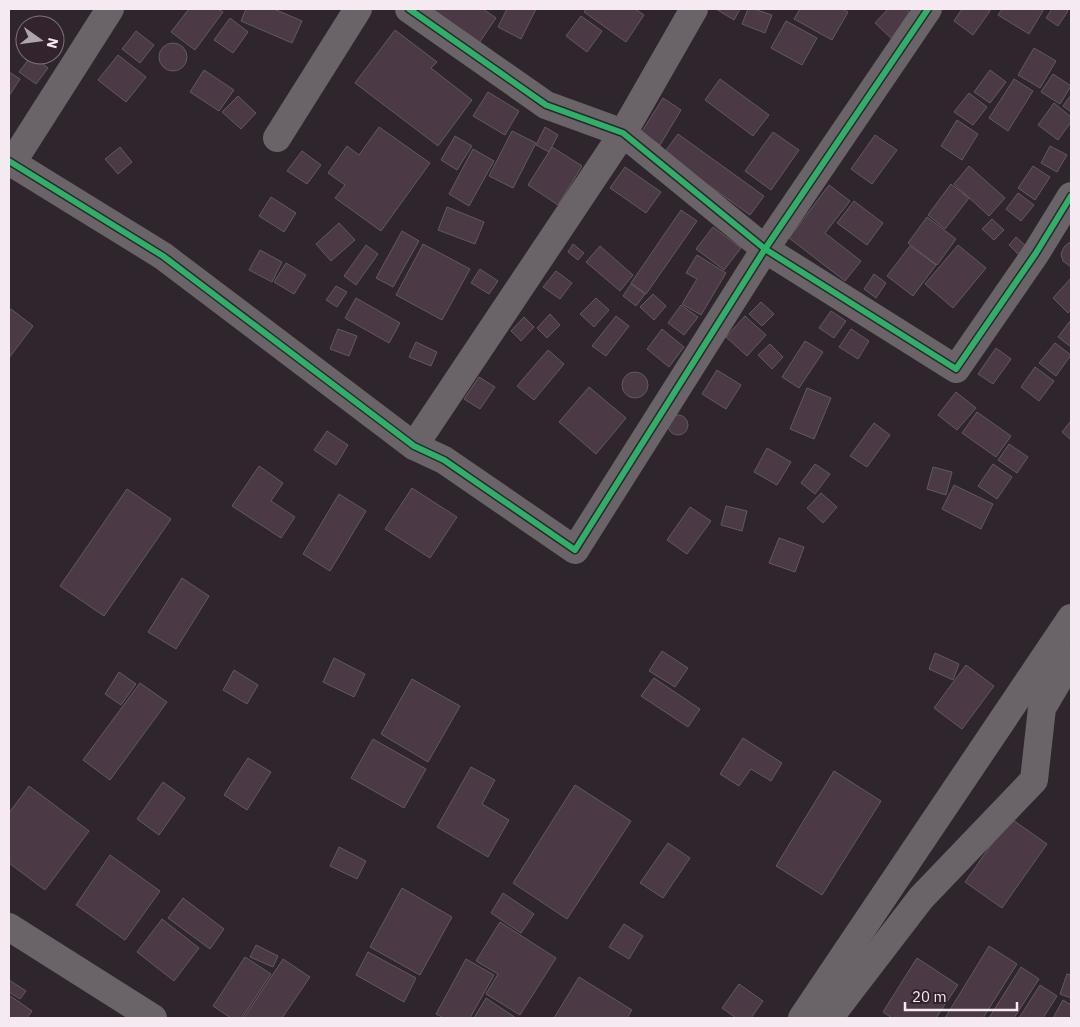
<svg xmlns="http://www.w3.org/2000/svg" width="1080" height="1027" viewBox="0 0 1080 1027" font-family="'IBM Plex Sans',sans-serif">
	<style>
		.building { fill: #4b3946; stroke: #615a5f }
		.lines { fill: none; stroke-linecap: round; stroke-linejoin: round }
		.street { stroke: #6a6468; stroke-width: 28 }
		.cycleway-casing { stroke: #32232d; stroke-width: 9 }
		.cycleway { stroke: #2db169; stroke-width: 6 }
	</style>
	<rect width="100%" height="100%" fill="#2e262c"/>
	<g class="building">
		<path d="M189,9H218L223,12L195,50L171,32Z"/>
		<path d="M246,9H274L302,21L292,43L241,21Z"/>
		<path d="M435,9H483L496,18L477,46L432,13Z"/>
		<path d="M507,9H536L521,39L498,27Z"/>
		<path d="M586,9H635L644,15L626,42L584,12Z"/>
		<path d="M716,9H740L734,20Z"/>
		<path d="M748,9H754L772,15L765,33L742,24Z"/>
		<path d="M800,9H842L848,12L832,40L794,19Z"/>
		<path d="M888,9H906L914,17L893,40L875,23Z"/>
		<path d="M962,9H986L990,11L973,35L954,21Z"/>
		<path d="M1002,9H1044L1029,34L998,15Z"/>
		<path d="M1052,9H1065L1068,11L1058,26L1046,18Z"/>
		<path d="M581,16L602,31L587,52L566,36Z"/>
		<path d="M230,18L248,32L233,53L214,40Z"/>
		<path d="M786,21L817,38L802,65L771,48Z"/>
		<path d="M395,30L437,62L431,68L472,100L438,146L355,83Z"/>
		<path d="M136,31L154,45L140,63L122,49Z"/>
		<circle cx="173" cy="57" r="14"/>
		<path d="M1034,48L1056,61L1040,88L1018,75Z"/>
		<path d="M32,55L48,68L36,84L19,72Z"/>
		<path d="M118,55L146,77L126,102L98,80Z"/>
		<path d="M204,70L234,90L219,111L190,92Z"/>
		<path d="M990,70L1006,82L990,103L974,92Z"/>
		<path d="M9,72L20,79L9,96Z"/>
		<path d="M1053,74L1071,86L1060,104L1041,92Z"/>
		<path d="M720,79L769,115L753,136L705,100Z"/>
		<path d="M1014,79L1033,91L1008,131L989,118Z"/>
		<path d="M488,92L519,111L505,135L473,116Z"/>
		<path d="M969,93L987,107L973,125L954,112Z"/>
		<path d="M1071,95V112L1063,106Z"/>
		<path d="M238,96L256,113L241,129L222,112Z"/>
		<path d="M663,98L681,110L660,145L641,133Z"/>
		<path d="M1054,103L1071,117V122L1058,140L1038,125Z"/>
		<path d="M957,120L978,134L962,160L941,146Z"/>
		<path d="M379,127L430,163L381,231L335,198L345,185L328,173L347,146L359,155Z"/>
		<path d="M545,127L558,135L549,152L536,145Z"/>
		<path d="M512,131L536,143L513,188L489,176Z"/>
		<path d="M773,132L799,150L771,190L745,171Z"/>
		<path d="M678,134L764,196L750,215L664,153Z"/>
		<path d="M875,135L897,150L872,184L851,169Z"/>
		<path d="M455,136L472,146L457,170L441,160Z"/>
		<path d="M1050,146L1067,155L1057,172L1041,163Z"/>
		<path d="M120,147L132,162L118,174L105,159Z"/>
		<path d="M552,147L582,166L558,205L528,185Z"/>
		<path d="M473,149L494,161L469,206L449,194Z"/>
		<path d="M302,151L321,165L307,184L287,171Z"/>
		<path d="M969,166L1005,198L989,216L954,184Z"/>
		<path d="M1033,166L1050,177L1035,200L1018,188Z"/>
		<path d="M625,167L661,192L646,213L610,188Z"/>
		<path d="M951,184L969,198L945,229L928,215Z"/>
		<path d="M829,185L850,201L825,233L861,261L845,281L789,238Z"/>
		<path d="M1018,193L1034,205L1021,221L1006,209Z"/>
		<path d="M271,197L296,213L284,232L259,216Z"/>
		<path d="M854,201L883,223L867,245L837,223Z"/>
		<path d="M447,207L484,222L475,244L438,230Z"/>
		<path d="M681,210L697,221L646,294L631,283Z"/>
		<path d="M927,217L956,239L937,265L908,243Z"/>
		<path d="M992,219L1004,230L994,240L982,229Z"/>
		<path d="M339,223L355,240L331,261L316,244Z"/>
		<path d="M713,227L741,248L724,270L696,249Z"/>
		<path d="M402,231L419,241L393,287L376,278Z"/>
		<path d="M1016,237L1027,247L1020,256L1009,245Z"/>
		<path d="M1070,242H1071V267L1063,261L1061,254L1064,247Z"/>
		<path d="M423,244L470,269L442,320L396,295Z"/>
		<path d="M573,244L584,253L578,260L568,252Z"/>
		<path d="M366,245L378,254L356,285L344,276Z"/>
		<path d="M958,245L986,268L953,308L925,284Z"/>
		<path d="M600,246L633,275L620,291L586,262Z"/>
		<path d="M910,246L936,265L913,296L887,276Z"/>
		<path d="M260,250L282,262L272,282L249,270Z"/>
		<path d="M697,255L726,273L701,315L682,304L697,279L686,273Z"/>
		<path d="M286,263L306,275L294,294L274,282Z"/>
		<path d="M480,269L498,281L489,294L471,283Z"/>
		<path d="M556,271L572,283L560,299L543,287Z"/>
		<path d="M874,274L886,283L876,298L864,289Z"/>
		<path d="M1071,278V309L1068,313L1053,298Z"/>
		<path d="M631,284L645,294L636,306L623,296Z"/>
		<path d="M336,286L347,292L337,307L326,300Z"/>
		<path d="M653,294L666,306L654,320L640,307Z"/>
		<path d="M356,298L400,323L389,343L345,318Z"/>
		<path d="M596,298L609,310L594,327L580,314Z"/>
		<path d="M761,302L774,314L762,326L749,314Z"/>
		<path d="M681,305L698,317L684,335L668,323Z"/>
		<path d="M11,309L33,326L9,358V312Z"/>
		<path d="M831,311L846,321L834,338L819,328Z"/>
		<path d="M550,314L560,325L547,338L537,328Z"/>
		<path d="M616,316L629,326L606,356L592,346Z"/>
		<path d="M745,316L766,335L747,356L726,337Z"/>
		<path d="M524,317L534,327L521,341L511,331Z"/>
		<path d="M1070,321L1071,322V347L1058,337Z"/>
		<path d="M338,329L357,336L349,356L330,349Z"/>
		<path d="M662,329L684,347L669,367L647,349Z"/>
		<path d="M851,329L869,341L858,359L839,347Z"/>
		<path d="M805,341L823,352L799,388L782,377Z"/>
		<path d="M416,342L437,352L431,366L409,357Z"/>
		<path d="M1055,343L1071,355L1056,376L1039,363Z"/>
		<path d="M770,344L783,357L772,369L758,355Z"/>
		<path d="M996,348L1011,359L993,384L978,374Z"/>
		<path d="M548,350L564,364L534,400L517,386Z"/>
		<path d="M1035,367L1054,381L1039,401L1021,387Z"/>
		<path d="M717,370L741,385L726,409L702,394Z"/>
		<circle cx="635" cy="385" r="13"/>
		<path d="M479,377L495,387L480,409L464,399Z"/>
		<path d="M589,387L626,418L596,454L559,422Z"/>
		<path d="M807,388L831,398L814,439L790,429Z"/>
		<path d="M956,392L976,408L957,430L938,415Z"/>
		<path d="M977,412L1011,436L996,457L962,433Z"/>
		<circle cx="678" cy="425" r="10"/>
		<path d="M1071,421V440L1062,432Z"/>
		<path d="M874,423L890,435L867,467L850,456Z"/>
		<path d="M327,431L348,445L336,465L314,450Z"/>
		<path d="M1009,444L1028,457L1017,473L998,460Z"/>
		<path d="M767,448L791,462L777,485L754,472Z"/>
		<path d="M815,464L830,474L815,494L801,483Z"/>
		<path d="M993,464L1012,477L997,499L978,486Z"/>
		<path d="M259,466L283,483L271,501L295,517L281,538L232,506Z"/>
		<path d="M933,467L952,472L946,495L927,489Z"/>
		<path d="M954,485L993,504L981,529L942,509Z"/>
		<path d="M412,488L457,517L430,558L385,529Z"/>
		<path d="M127,489L171,519L104,616L60,586Z"/>
		<path d="M821,493L837,507L823,523L807,508Z"/>
		<path d="M339,494L366,511L330,571L303,554Z"/>
		<path d="M726,506L747,511L742,531L721,525Z"/>
		<path d="M690,507L711,521L687,554L667,540Z"/>
		<path d="M779,538L804,547L795,572L769,563Z"/>
		<path d="M182,578L209,596L176,649L148,632Z"/>
		<path d="M662,651L688,668L675,687L649,671Z"/>
		<path d="M935,653L959,664L953,680L929,669Z"/>
		<path d="M334,658L365,674L354,697L323,682Z"/>
		<path d="M966,665L994,686L962,729L934,708Z"/>
		<path d="M234,670L258,685L247,704L223,690Z"/>
		<path d="M119,672L136,684L121,705L105,694Z"/>
		<path d="M654,678L700,709L688,727L641,696Z"/>
		<path d="M412,679L460,706L428,762L381,734Z"/>
		<path d="M140,683L167,702L110,780L83,760Z"/>
		<path d="M743,738L782,763L771,781L751,769L739,786L720,774Z"/>
		<path d="M373,739L426,769L404,808L351,778Z"/>
		<path d="M248,758L271,772L247,810L224,795Z"/>
		<path d="M471,767L495,780L482,804L509,820L488,857L437,827Z"/>
		<path d="M834,771L881,801L822,895L776,866Z"/>
		<path d="M163,782L185,798L159,835L137,819Z"/>
		<path d="M575,785L631,821L567,919L513,883Z"/>
		<path d="M29,786L89,831L45,890L9,863V813Z"/>
		<path d="M1010,818L1047,844L1002,908L965,882Z"/>
		<path d="M668,843L690,858L663,898L640,883Z"/>
		<path d="M339,847L366,861L357,879L330,866Z"/>
		<path d="M110,855L160,891L125,940L76,905Z"/>
		<path d="M402,888L452,917L420,975L370,947Z"/>
		<path d="M503,893L534,914L521,933L491,913Z"/>
		<path d="M183,898L224,929L210,949L168,918Z"/>
		<path d="M162,919L199,948L174,981L137,952Z"/>
		<path d="M500,922L556,958L520,1015L486,994L498,974L476,961Z"/>
		<path d="M624,924L643,936L629,959L609,947Z"/>
		<path d="M256,945L278,956L273,967L250,957Z"/>
		<path d="M989,946L1017,964L983,1018H945Z"/>
		<path d="M368,952L416,978L404,1002L356,975Z"/>
		<path d="M245,957L271,974L242,1018H231L213,1006Z"/>
		<path d="M917,958L958,985L936,1018H892L883,1012Z"/>
		<path d="M283,959L310,977L282,1018H244Z"/>
		<path d="M466,959L494,975L470,1018H444L436,1014Z"/>
		<path d="M1021,967L1039,979L1014,1018H989Z"/>
		<path d="M1067,974L1071,975V998L1060,994Z"/>
		<path d="M579,977L632,1010L627,1018H554Z"/>
		<path d="M9,980L26,991L20,999L9,992Z"/>
		<path d="M739,984L763,1001L751,1018H736L722,1008Z"/>
		<path d="M1040,985L1057,996L1043,1018H1019Z"/>
		<path d="M9,995L32,1011L27,1018H9Z"/>
		<path d="M486,998L516,1018H474Z"/>
		<path d="M1063,1000L1071,1005V1018H1053Z"/>
	</g>
	<g class="lines">
		<g class="street">
			<path d="M409,9L546,105L623,133L765,249L956,369L1036,253L1071,196"/>
			<path d="M277,138L358,9"/>
			<path d="M9,161L163,256L414,446L444,460L575,550L765,249L928,9"/>
			<path d="M12,163L110,9"/>
			<path d="M414,446L623,133L694,9"/>
			<path d="M9,927L153,1018"/>
			<path d="M802,1018L1071,618"/>
			<path d="M829,1018L921,898L1034,780L1042,708L1071,659"/>
		</g>
		<g class="cycleway-casing">
			<g id="cycleway">
				<path d="M409,9L546,105L623,133L765,249L956,369L1036,253L1071,196"/>
				<path d="M9,161L163,256L414,446L444,460L575,550L765,249L928,9"/>
			</g>
		</g>
		<use href="#cycleway" class="cycleway"/>
	</g>
	<rect width="1080" height="1027" fill="none" stroke="#f5eaf1" stroke-width="20"/>
	<g transform="translate(40 40) rotate(104)"><circle r="24" fill="#32232d" stroke="#80737b"/>
	<path d="M0-4L9 19L0 12L-9 19Z" fill="#afa5ac"/>
	<text y="-8" font-size="14" font-weight="bold" text-anchor="middle" fill="#f5eaf1">N</text>
	</g>
	<path d="M905 1002v8h112v-8" fill="none" stroke="#f5eaf1" stroke-width="2.5"/>
	<text x="912" y="1002" font-size="15" fill="#f5eaf1" stroke="#32232d" stroke-width="4" paint-order="stroke">20 m</text>
</svg>
